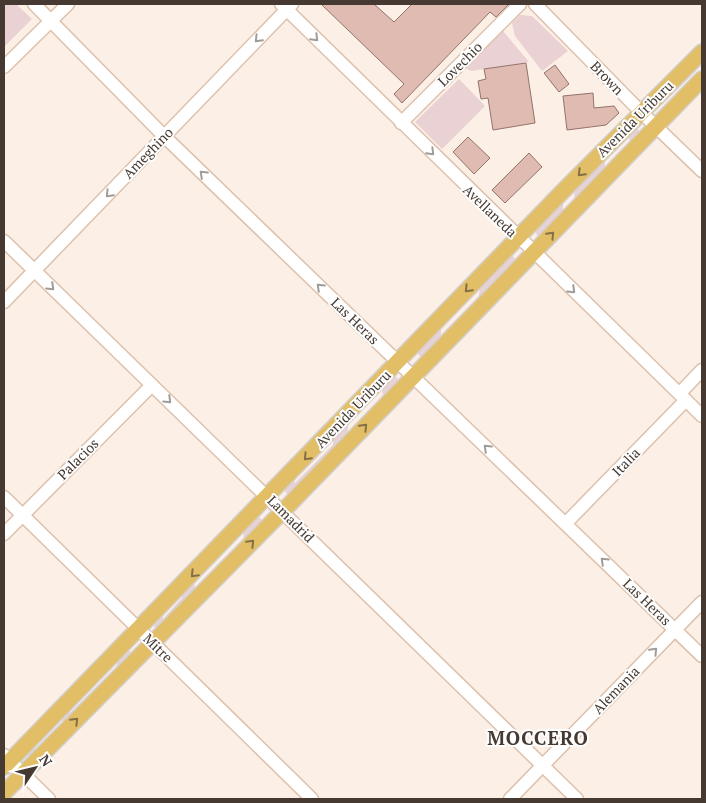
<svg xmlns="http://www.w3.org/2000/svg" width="706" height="803" viewBox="0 0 706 803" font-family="'PT Serif',serif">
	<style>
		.green { fill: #ead1d3 }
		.building { fill: #dfbbb2; stroke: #94736b }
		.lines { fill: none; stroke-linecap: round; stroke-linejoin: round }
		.minor-casing { stroke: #dec1ac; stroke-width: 15 }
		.major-casing { stroke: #d2cfce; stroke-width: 18 }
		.minor { stroke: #fff; stroke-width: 12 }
		.major { stroke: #e2bf67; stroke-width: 15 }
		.oneway { stroke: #a29c98 }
		.oneway2 { stroke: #846f47 }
		.labels { text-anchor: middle; stroke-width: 4; stroke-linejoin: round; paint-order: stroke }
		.street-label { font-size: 14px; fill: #453931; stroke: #fefefe }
		.district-label { font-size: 19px; font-weight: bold; letter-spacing: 1px; fill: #453931; stroke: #fefefe }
	</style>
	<rect width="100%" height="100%" fill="#fbefe6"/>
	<g class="green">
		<path d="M4,4H16L32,19L4,47Z"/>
		<path d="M520,15L532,16L568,51L542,71L515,36L512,23Z"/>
		<path d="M503,31L529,62L471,71L467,69L466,66Z"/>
		<path d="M459,79L485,106L442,149L415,122Z"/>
		<path d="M635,126L642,134L630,146L629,136L605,160V172L575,202L574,189Z"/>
		<path d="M563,199V214L540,238L533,230Z"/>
		<path d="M510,254L518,261L422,358L415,351L441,325V335L479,296L480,285Z"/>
		<path d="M393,374L400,381L383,398L382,389L348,423V433L288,495L282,487L293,476L295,483L333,445V435Z"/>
		<path d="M256,514L263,521L244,540L243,531L194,580L195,590L157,629L150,622L162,610L163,619L182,598L181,590Z"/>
		<path d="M126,647L132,654L63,725L62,716L35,743V753L30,758L24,751L69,705L70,713L117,666V656Z"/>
	</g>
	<g class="building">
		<path d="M321,4H374L394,22L412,4H509L496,17L490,12L402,103L394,94L404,84Z"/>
		<path d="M526,63L535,123L493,130L488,98L481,99L478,81L486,79L484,69Z"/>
		<path d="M555,65L569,84L559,92L544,73Z"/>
		<path d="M593,93L594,108L614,106L619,113L606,125L567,130L563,96Z"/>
		<path d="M468,137L490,158L474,174L453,152Z"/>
		<path d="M529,153L542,167L505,203L492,190Z"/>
	</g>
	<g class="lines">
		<g class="minor-casing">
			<g id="minor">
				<path d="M34,4L165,137L702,656"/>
				<path d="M281,4L702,416"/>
				<path d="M535,4L642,113L702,171"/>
				<path d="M4,67L68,4"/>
				<path d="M401,123L520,4"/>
				<path d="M4,241L577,799"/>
				<path d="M4,302L292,4"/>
				<path d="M680,393L702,370"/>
				<path d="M4,497L312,799"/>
				<path d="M566,523L686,400"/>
				<path d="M4,534L152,385"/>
				<path d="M4,755L49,799"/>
				<path d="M510,799L702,602"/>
			</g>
		</g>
		<g class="major-casing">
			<g id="major">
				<path d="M4,767L566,188L702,52"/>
				<path d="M4,793L283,511L702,79"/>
			</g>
		</g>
		<use href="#minor" class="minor"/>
		<use href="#major" class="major"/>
	</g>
	<defs><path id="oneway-chevron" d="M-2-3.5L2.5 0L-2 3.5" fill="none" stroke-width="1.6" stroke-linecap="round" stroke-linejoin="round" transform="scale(1.25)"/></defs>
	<g class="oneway">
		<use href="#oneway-chevron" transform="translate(315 38) rotate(45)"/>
		<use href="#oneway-chevron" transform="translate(258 39) rotate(134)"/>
		<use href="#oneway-chevron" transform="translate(431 152) rotate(45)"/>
		<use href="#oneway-chevron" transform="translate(203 174) rotate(-136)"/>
		<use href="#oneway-chevron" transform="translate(109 194) rotate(134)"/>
		<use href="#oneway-chevron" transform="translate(51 287) rotate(44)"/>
		<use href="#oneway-chevron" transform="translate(320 287) rotate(-136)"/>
		<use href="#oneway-chevron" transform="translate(572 290) rotate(44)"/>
		<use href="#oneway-chevron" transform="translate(168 400) rotate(44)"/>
		<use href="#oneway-chevron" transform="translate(487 448) rotate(-136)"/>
		<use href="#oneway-chevron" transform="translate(604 561) rotate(-136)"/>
		<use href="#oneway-chevron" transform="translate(654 651) rotate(-46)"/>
	</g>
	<g class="oneway2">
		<use href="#oneway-chevron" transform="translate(581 173) rotate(135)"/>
		<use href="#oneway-chevron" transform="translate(551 235) rotate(-46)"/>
		<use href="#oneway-chevron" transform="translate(468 289) rotate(134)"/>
		<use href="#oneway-chevron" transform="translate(364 427) rotate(-46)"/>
		<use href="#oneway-chevron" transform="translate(307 457) rotate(134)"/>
		<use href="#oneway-chevron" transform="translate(251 543) rotate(-46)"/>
		<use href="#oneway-chevron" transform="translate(194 574) rotate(134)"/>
		<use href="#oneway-chevron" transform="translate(75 721) rotate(-45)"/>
	</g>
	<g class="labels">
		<g class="street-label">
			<text transform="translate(460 64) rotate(-45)" y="5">Lovechio</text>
			<text transform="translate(607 78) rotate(46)" y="5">Brown</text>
			<text transform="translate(635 119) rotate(-45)" y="5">Avenida Uriburu</text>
			<text transform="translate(148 153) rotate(-46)" y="5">Ameghino</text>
			<text transform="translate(490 211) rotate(44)" y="5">Avellaneda</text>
			<text transform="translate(355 321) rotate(44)" y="5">Las Heras</text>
			<text transform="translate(353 409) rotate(-46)" y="5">Avenida Uriburu</text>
			<text transform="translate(78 459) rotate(-45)" y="5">Palacios</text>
			<text transform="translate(626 462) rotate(-46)" y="5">Italia</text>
			<text transform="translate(291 519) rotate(45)" y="5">Lamadrid</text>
			<text transform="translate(647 602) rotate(44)" y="5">Las Heras</text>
			<text transform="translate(158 648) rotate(44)" y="5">Mitre</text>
			<text transform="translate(616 690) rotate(-46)" y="5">Alemania</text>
		</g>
		<g class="district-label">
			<text x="538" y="745">MOCCERO</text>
		</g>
	</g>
	<rect width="706" height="803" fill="none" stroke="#453931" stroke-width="10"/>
	<g transform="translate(35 768) rotate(55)" stroke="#fefefe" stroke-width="4" paint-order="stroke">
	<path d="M0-4L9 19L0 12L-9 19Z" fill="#453931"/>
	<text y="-8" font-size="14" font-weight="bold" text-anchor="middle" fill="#453931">N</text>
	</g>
</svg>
